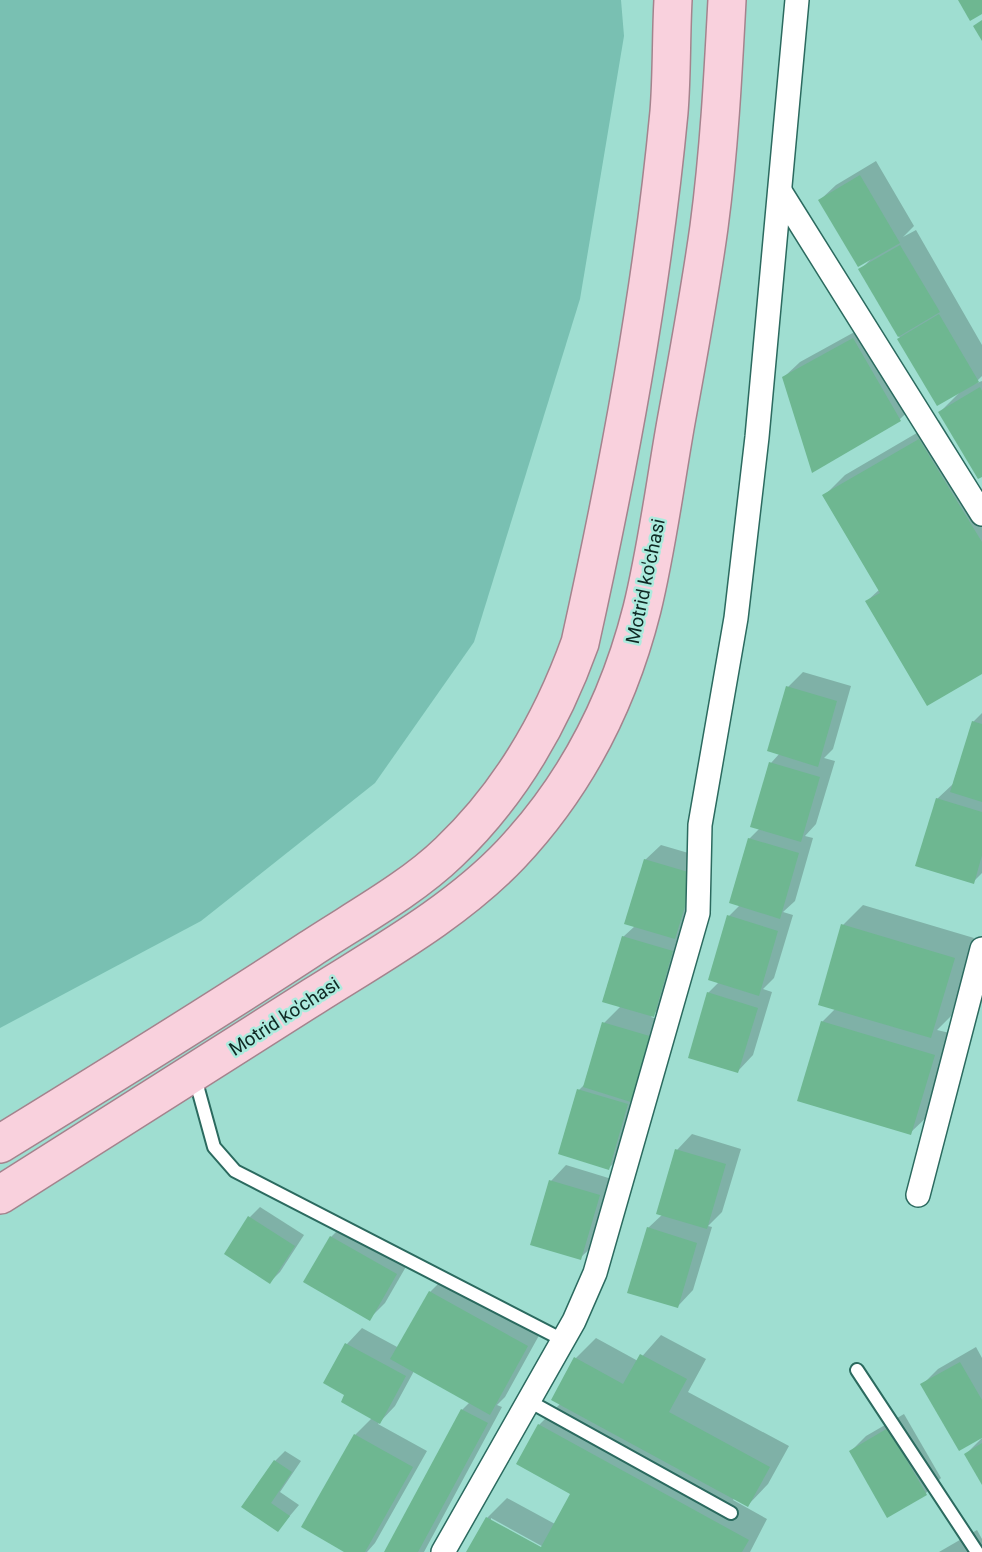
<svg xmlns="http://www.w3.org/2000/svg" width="982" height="1552" viewBox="0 0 982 1552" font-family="Roboto,sans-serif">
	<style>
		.green { fill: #79c0b2 }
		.shadow { fill: #0003 }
		.building { fill: #6eb791 }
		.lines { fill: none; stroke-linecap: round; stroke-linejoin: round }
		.service-casing { stroke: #2b6a5f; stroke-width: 16 }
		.minor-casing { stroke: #2b6a5f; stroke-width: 26 }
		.primary-casing { stroke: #a4838d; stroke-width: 40 }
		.service { stroke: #fff; stroke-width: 12 }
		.minor { stroke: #fff; stroke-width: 23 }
		.primary { stroke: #f9d1dd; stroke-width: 37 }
		.labels { text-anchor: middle; stroke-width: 5; stroke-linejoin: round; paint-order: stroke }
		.street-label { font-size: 19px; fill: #0f2924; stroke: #acebde }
	</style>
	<rect width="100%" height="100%" fill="#9fded1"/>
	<path class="green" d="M0,0H621L624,36L580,299L474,642L375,783L201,921L0,1028Z"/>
	<g class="shadow">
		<path d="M876,161L914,226L903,237L916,230L982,345V376L974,384L982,381V475L940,412L960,392L900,338L860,270L871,259L820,200L836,185Z"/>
		<path d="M869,324L916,404L900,419L813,470L784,377L800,362Z"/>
		<path d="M939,420L982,491V672L867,601L880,589L825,495L845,475Z"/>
		<path d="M803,672L851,686L833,749L824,758L835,761L816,824L805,836L813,838L795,901L783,912L793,915L774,978L763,989L772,992L753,1055L738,1071L708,993L719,982L729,916L740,905L749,839L760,828L771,763L780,753L788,687Z"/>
		<path d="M982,713V873L973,882L937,799L953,784L973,722Z"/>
		<path d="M661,845L709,859L690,922L679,934L687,936L669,999L651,1017L668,1022L624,1152L609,1168L579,1090L587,1082L604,1023L622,1005L623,937L635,926L645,860Z"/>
		<path d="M863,905L974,938L951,1016L937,1030L954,1034L931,1113L910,1133L822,1022L836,1008L843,925Z"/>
		<path d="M692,1134L741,1149L722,1212L708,1226L712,1227L693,1290L678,1306L648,1228L663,1214L658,1213L677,1150Z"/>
		<path d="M566,1165L615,1180L596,1243L580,1258L551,1181Z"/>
		<path d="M260,1207L304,1235L280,1272L270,1282L250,1217Z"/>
		<path d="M347,1221L411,1258L385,1303L369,1319L331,1237Z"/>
		<path d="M446,1276L542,1330L505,1397L497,1405L502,1407L424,1552H386L462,1410L470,1402L414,1371L395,1406L378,1424L427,1451L375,1543L367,1552H348L355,1435L372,1418L347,1395L325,1383L347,1344L362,1328L399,1348L430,1292Z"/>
		<path d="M661,1335L706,1359L688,1392L789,1446L768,1484L748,1505L735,1497L733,1500L767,1519L750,1552H548L549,1550L491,1518V1522L546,1552H468L487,1518L507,1498L555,1524L573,1493L539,1425L561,1403L554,1399L576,1358L596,1338L638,1361Z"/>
		<path d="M976,1347L982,1358V1436L923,1384L938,1369Z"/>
		<path d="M904,1414L941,1478L925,1494L851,1451L866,1436Z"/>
		<path d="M982,1438V1482L966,1454Z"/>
		<path d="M285,1451L301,1461L280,1492L299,1505L278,1530L244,1507L275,1461Z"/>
		<path d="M977,1530L982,1539V1552H939Z"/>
	</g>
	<g class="building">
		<path d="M958,0H982V14L970,21Z"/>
		<path d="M982,20V41L973,26Z"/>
		<path d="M860,175L900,243L858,267L818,200Z"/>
		<path d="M900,245L940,312L898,337L858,269Z"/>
		<path d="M939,314L979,382L937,406L897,339Z"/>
		<path d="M853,338L901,421L812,473L782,377Z"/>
		<path d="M980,387L982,391V477L978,479L938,412Z"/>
		<path d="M919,439L982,542V674L927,706L865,601L880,593L822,495Z"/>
		<path d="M786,686L837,701L818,767L767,751Z"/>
		<path d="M972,721L982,724V802L950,792Z"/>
		<path d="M769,762L820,777L801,842L750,827Z"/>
		<path d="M936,798L982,812V855L974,884L915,866Z"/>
		<path d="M748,838L799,853L780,919L729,903Z"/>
		<path d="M644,859L695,874L675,939L624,924Z"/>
		<path d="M727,915L778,931L759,996L708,980Z"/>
		<path d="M841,924L955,958L931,1038L818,1005Z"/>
		<path d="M622,936L673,951L654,1017L602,1002Z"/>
		<path d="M707,992L758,1008L738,1073L688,1058Z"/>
		<path d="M821,1021L935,1055L911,1135L797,1101Z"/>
		<path d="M602,1022L653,1037L634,1103L583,1087Z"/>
		<path d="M577,1089L628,1104L609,1170L558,1154Z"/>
		<path d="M675,1149L726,1164L707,1229L656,1214Z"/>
		<path d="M549,1180L600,1195L581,1260L530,1245Z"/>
		<path d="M248,1216L295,1246L270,1284L224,1254Z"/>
		<path d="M647,1227L697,1243L678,1308L627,1293Z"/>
		<path d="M330,1236L397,1274L370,1321L303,1282Z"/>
		<path d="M429,1291L528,1346L490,1415L390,1359Z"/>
		<path d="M345,1343L406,1376L380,1424L341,1402L344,1395L323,1383Z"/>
		<path d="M640,1354L687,1379L669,1412L770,1467L748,1507L551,1400L574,1357L623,1384Z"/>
		<path d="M960,1362L982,1400V1438L959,1451L920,1384Z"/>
		<path d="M461,1409L488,1423L418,1552H384Z"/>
		<path d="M538,1424L749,1540L742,1552H466L486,1517L541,1547L570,1494L516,1464Z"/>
		<path d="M888,1428L927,1495L887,1518L849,1451Z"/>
		<path d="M354,1434L413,1467L365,1552H344L301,1527Z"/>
		<path d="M982,1443V1485L964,1454Z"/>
		<path d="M274,1460L292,1472L271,1503L290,1516L278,1532L241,1507Z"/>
	</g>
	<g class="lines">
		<g class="service-casing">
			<g id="service">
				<path d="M195,1078L214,1147L235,1171L563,1340"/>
				<path d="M857,1370L977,1552"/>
				<path d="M527,1400L731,1513"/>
			</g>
		</g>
		<g class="minor-casing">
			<g id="minor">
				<path d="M780,191L982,514"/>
				<path d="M918,1195L982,949"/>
				<path d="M443,1552L574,1321L595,1273L698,913L700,825L736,618L757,437L797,0"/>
			</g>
		</g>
		<g class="primary-casing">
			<g id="primary">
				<path d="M0,1144C104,1080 208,1016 310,949C354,920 411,889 449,852C510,794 552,721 580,643C619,467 652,291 669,112C672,75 671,37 673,0"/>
				<path d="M0,1195C105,1129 210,1063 314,996C382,953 456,912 511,854C576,785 619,700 642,609C657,548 665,484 676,422C688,357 700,292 709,227C719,152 723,76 727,0"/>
			</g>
		</g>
		<use href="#service" class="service"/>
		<use href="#minor" class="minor"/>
		<use href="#primary" class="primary"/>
	</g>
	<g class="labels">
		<g class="street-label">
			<text transform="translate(645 581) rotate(-78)" y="7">Motrid ko'chasi</text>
			<text transform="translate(284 1016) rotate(-33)" y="7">Motrid ko'chasi</text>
		</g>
	</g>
</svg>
